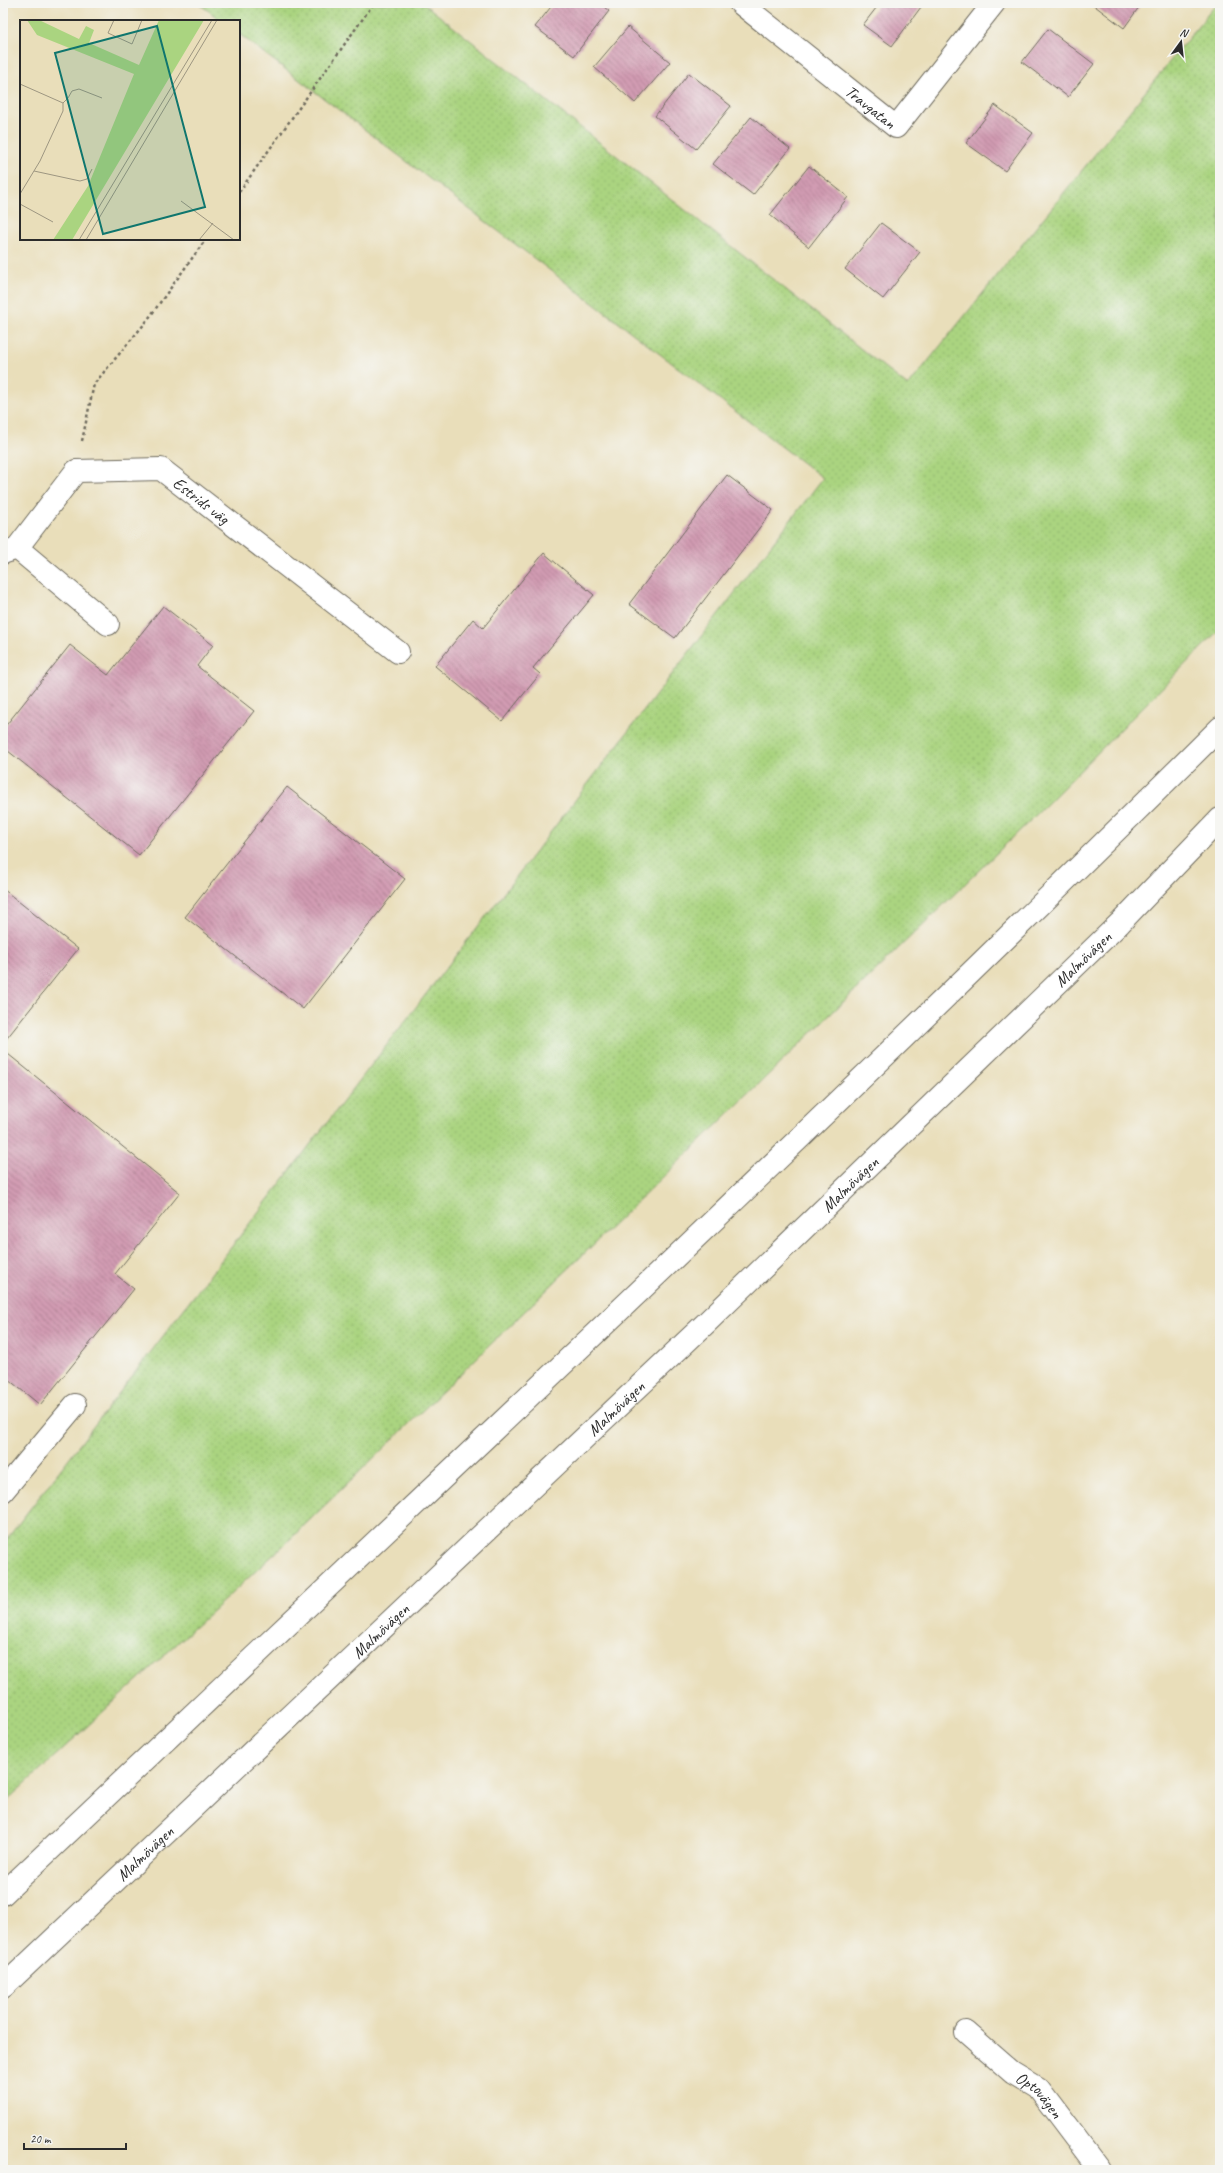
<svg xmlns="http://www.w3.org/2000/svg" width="1223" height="2173" viewBox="0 0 1223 2173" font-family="Caveat,sans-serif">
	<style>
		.grass { fill: url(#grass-dots); stroke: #6a8056 }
		.building { fill: url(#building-back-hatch) }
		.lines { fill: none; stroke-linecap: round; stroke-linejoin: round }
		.minor-casing { stroke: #6e6a5d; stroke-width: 24 }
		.highway-casing { stroke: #6e6a5d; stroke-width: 24 }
		.path { stroke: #6e6a5d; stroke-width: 2.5; stroke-dasharray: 3 3; stroke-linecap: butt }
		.minor { stroke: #fff; stroke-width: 22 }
		.highway { stroke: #fff; stroke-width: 22 }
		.labels { text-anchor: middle; stroke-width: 3.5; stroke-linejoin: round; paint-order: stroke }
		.street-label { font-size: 17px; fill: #2b2b2b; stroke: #f6f6f2 }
		.inset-road { fill: none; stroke: #9d9681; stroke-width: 1 }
		.view { fill: #0f766e; fill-opacity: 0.15; stroke: #0f766e; stroke-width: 2 }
		.inset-edge { fill: none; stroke: #2b2b2b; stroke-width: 2 }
	</style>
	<defs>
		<pattern id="grass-dots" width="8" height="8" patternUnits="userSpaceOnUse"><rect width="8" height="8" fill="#aad480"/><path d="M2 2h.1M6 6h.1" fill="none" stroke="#92b66f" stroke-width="1.8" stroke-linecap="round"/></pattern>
		<pattern id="building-back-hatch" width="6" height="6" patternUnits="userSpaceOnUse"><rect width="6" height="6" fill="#d19bb2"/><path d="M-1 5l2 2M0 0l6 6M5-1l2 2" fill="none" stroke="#aa7f91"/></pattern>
	</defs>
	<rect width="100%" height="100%" fill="#f6f6f2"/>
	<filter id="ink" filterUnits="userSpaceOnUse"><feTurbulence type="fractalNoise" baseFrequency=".025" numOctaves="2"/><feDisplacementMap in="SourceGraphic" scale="8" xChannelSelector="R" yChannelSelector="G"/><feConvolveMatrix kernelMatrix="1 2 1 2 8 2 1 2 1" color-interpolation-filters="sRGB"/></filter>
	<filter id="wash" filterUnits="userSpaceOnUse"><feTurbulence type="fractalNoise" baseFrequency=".012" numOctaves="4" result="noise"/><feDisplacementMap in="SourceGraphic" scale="16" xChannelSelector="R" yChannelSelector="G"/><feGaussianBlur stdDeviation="0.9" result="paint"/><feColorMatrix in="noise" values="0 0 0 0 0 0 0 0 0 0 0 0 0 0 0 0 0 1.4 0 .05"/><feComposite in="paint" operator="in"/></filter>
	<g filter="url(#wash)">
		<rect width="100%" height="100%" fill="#e9deba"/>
		<path class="grass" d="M198,3H423L908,386L1217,3H1220V629L1041,810L283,1546L3,1804V1544L823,478L239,34V21H222Z"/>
		<g id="blocks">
			<g class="building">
				<path d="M554,3H599L609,11L574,56L535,27Z"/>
				<path d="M880,3H924L892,46L863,25Z"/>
				<path d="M1091,3H1142L1124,28Z"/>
				<path d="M628,27L670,62L635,103L594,67Z"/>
				<path d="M1048,29L1094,64L1068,97L1022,62Z"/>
				<path d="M689,73L731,106L696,149L655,116Z"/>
				<path d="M995,105L1033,133L1005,171L966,143Z"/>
				<path d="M751,117L790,149L753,195L713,164Z"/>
				<path d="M809,166L848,197L809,247L770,215Z"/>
				<path d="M881,223L920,252L883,299L845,269Z"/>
				<path d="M727,475L773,510L675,638L629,604Z"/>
				<path d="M544,553L594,595L533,668L540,674L502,721L435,666L473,619L483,628Z"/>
				<path d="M163,606L213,645L197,666L254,711L139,855L3,747V729L70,645L108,675Z"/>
				<path d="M287,787L405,879L303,1009L185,917Z"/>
				<path d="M3,889L78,949L3,1043Z"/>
				<path d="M3,1050L180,1193L115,1274L134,1289L40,1405L3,1375Z"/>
			</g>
		</g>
	</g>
	<g filter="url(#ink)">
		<use href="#blocks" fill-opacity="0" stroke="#6e6a5d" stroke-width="1"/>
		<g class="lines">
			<g class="minor-casing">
				<g id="minor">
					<path id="s1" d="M740,3L896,127L994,3"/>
					<path d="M17,548L108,624"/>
					<path id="s2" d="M3,553L17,548L76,471L161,469L398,652"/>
					<path d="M3,1491L75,1405"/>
					<path id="s3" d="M966,2032L1013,2073L1038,2088L1100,2170"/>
				</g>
			</g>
			<g class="highway-casing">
				<g id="highway">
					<path d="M3,1894C411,1508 821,1124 1220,728"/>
					<path id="s4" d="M3,1987L705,1324L1120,923L1220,819"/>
				</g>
			</g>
			<g class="path">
				<path d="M239,192L374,3"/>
				<path d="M82,441L94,384L146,322L206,239"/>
			</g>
			<use href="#minor" class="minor"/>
			<use href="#highway" class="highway"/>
		</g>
	</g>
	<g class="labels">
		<g class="street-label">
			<text dy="6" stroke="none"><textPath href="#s1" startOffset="167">Travgatan</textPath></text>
			<text dy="6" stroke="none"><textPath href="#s2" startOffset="248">Estrids väg</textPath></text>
			<text dy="6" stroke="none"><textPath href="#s4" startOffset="1491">Malmövägen</textPath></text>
			<text dy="6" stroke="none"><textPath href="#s4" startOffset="1167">Malmövägen</textPath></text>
			<text dy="6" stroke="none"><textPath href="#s4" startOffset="843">Malmövägen</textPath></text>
			<text dy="6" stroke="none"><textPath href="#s4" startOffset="519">Malmövägen</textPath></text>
			<text dy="6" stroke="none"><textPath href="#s4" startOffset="195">Malmövägen</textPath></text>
			<text dy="6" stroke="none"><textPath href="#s3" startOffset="97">Optovägen</textPath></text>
		</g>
	</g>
	<g transform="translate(20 20)">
		<rect width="220" height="220" fill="#e9deba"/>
		<path d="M7,0H19L59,19L66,6L74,10L69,23L119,45L139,0H184L52,220H33L68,166L114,54L17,15Z" fill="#aad480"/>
		<path class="inset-road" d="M94,0L88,13L112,24L122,0M0,64L43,83V91L20,141L0,174M43,83L48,78L52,71L59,69L82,78M14,151L60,161L67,159L72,149M161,181L214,220M0,184L33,202M59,220L192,0M66,220L197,0M179,220L193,203"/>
		<path class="view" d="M137,6L185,187L83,214L35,33Z"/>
		<rect width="220" height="220" class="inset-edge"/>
	</g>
	<rect width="1223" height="2173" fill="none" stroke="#f6f6f2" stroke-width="16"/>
	<g transform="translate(1181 42) rotate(15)" stroke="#f6f6f2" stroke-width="3" paint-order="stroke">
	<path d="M0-3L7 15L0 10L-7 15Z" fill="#2b2b2b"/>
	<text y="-6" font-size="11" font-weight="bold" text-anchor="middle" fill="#2b2b2b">N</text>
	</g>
	<path d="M24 2143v6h102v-6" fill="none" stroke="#2b2b2b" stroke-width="2"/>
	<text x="30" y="2143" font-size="12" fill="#2b2b2b" stroke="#f6f6f2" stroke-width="3" paint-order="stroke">20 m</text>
</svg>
